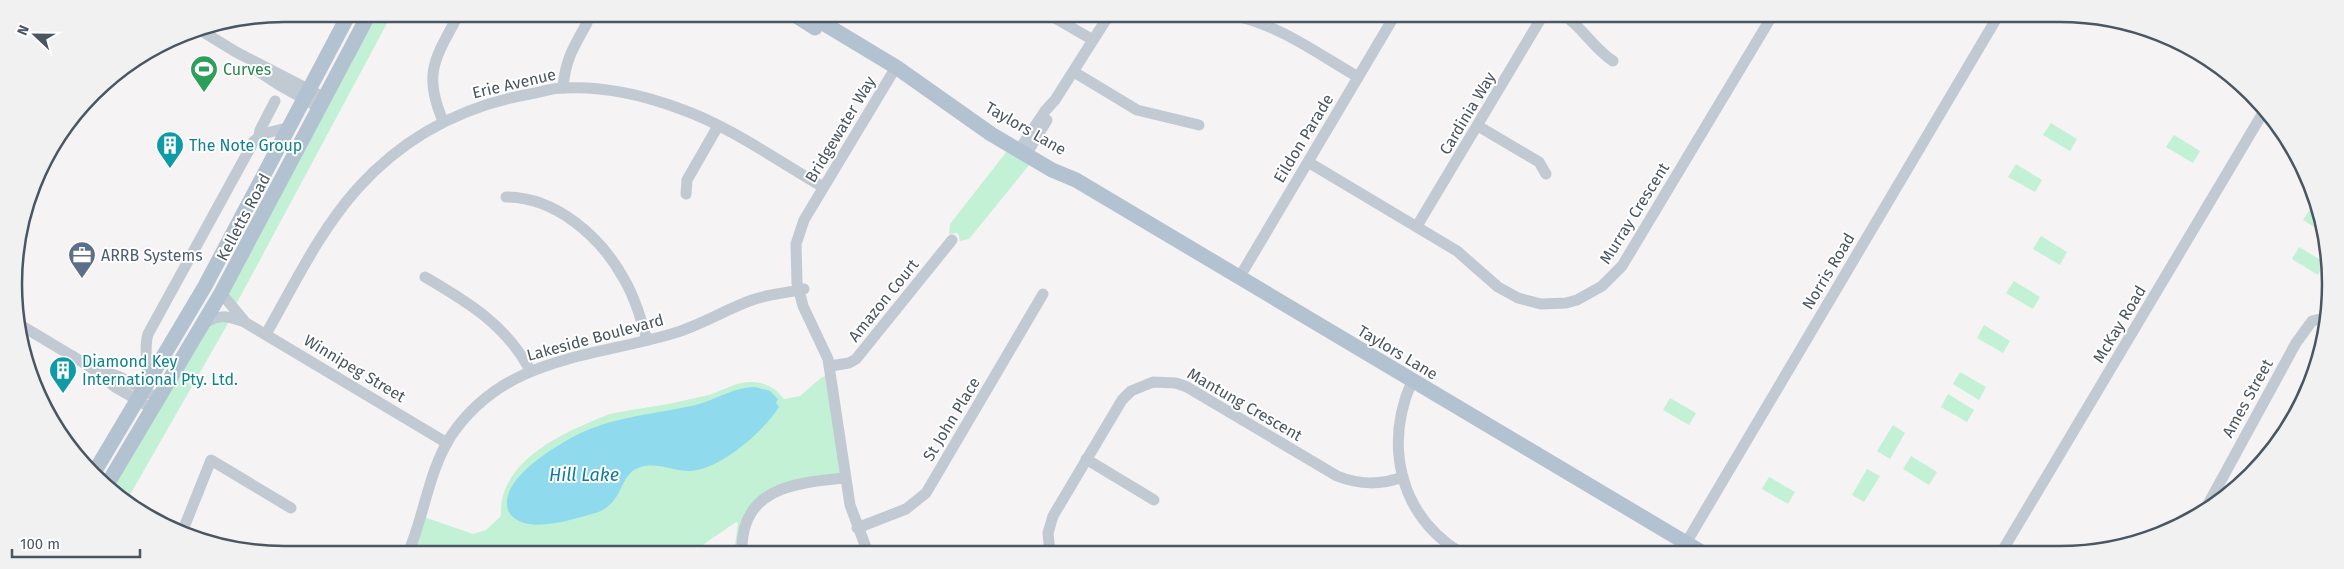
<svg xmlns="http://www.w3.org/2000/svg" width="2344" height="569" viewBox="0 0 2344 569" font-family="'Fira Sans',sans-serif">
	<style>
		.green { fill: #c3f1d5 }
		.water { fill: #90daee }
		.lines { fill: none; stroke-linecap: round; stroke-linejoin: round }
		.minor { stroke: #c1cad2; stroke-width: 11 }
		.major { stroke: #b3c2d1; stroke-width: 15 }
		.labels { text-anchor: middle; stroke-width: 4; stroke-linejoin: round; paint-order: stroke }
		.leisure-label { font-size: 16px; fill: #27864d; stroke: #fff; text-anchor: start }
		.street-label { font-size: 16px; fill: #4a5661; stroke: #fff }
		.culture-label { font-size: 16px; fill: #0d838f; stroke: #fff; text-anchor: start }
		.service-label { font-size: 16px; fill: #4e5e75; stroke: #fff; text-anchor: start }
		.water-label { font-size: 18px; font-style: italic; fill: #0c7c9b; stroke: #fff }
		.rim { fill: none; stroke: #4a5661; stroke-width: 2.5 }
	</style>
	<rect width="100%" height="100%" fill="#f5f3f3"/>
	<g class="green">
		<path d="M369,14H392L233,310L221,293Z"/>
		<path d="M2051,123L2077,139L2070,151L2043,135Z"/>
		<path d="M2174,135L2200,151L2193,163L2166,147Z"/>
		<path d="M1011,146L1034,159L969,239L960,241L958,233L949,234L950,224Z"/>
		<path d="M2016,164L2042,180L2035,192L2008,177Z"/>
		<path d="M2311,208L2321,215L2322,232L2303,220Z"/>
		<path d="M2041,236L2067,252L2060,265L2033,249Z"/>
		<path d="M2299,247L2324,262L2318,275L2292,259Z"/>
		<path d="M2014,281L2040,297L2033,309L2006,293Z"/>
		<path d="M230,317L227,325L127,500L108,483L203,325Z"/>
		<path d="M1984,325L2010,341L2003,353L1977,338Z"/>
		<path d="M1960,372L1986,387L1979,400L1953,384Z"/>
		<path d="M832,374L845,478L793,484L740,524L737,553H734L738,523L736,522L691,553H408L421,516L473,534L486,530L501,516C498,459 567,431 610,414C641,408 674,404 704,396C720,393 735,381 752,382C765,382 777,389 784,399L800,396L822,377Z"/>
		<path d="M1948,394L1974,410L1967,422L1941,407Z"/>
		<path d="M1670,398L1696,413L1689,425L1663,410Z"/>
		<path d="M1893,425L1905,433L1890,459L1877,451Z"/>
		<path d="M1911,456L1937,472L1929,485L1903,469Z"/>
		<path d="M1867,469L1880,476L1864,502L1852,495Z"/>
		<path d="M1769,477L1795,492L1788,504L1762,489Z"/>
	</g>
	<path class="water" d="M755,387L770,391L778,399L776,403L779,407C764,431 720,470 689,471C673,471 657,462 641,467C617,473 626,506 592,514C573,519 549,527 529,524C521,523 511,518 508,510C499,480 550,450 571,438C609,417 650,415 691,406C713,402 732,387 755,387Z"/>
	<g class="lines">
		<g class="minor">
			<path d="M1050,15L1093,40"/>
			<path d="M1232,15C1278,24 1318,54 1358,77"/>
			<path d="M1564,15C1583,28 1594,49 1613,61"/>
			<path d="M200,30L236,52L325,98"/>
			<path d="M255,69L279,85L320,108"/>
			<path d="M1074,72L1137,110L1199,125"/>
			<path d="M563,88C565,60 574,46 587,23"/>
			<path d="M443,121C422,72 436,57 459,14"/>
			<path d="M1478,126L1539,162L1546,174"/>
			<path d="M259,136L260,130L275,101"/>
			<path d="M1019,150L1045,111L1055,100L1109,15"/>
			<path d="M1026,155L1047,120"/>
			<path d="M1308,162L1457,251L1498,287L1518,298L1541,304L1566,303L1577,300L1602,286L1622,266L1772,16"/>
			<path d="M686,194L687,180L718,126"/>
			<path d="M506,197C556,197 601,237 624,279C635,298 641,319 647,340"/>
			<path d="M1417,226L1543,15"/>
			<path d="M425,277C468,302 506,325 530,370"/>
			<path d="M1239,278L1395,15"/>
			<path d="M221,293L246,323L447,443"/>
			<path d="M204,324C217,314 227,316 242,321"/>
			<path d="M22,326L89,366L115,387L153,409"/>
			<path d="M266,334C294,285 320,230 358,188C404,137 463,106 530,94C541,92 552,88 563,88C601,86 643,95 678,108C730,126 776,160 823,187"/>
			<path d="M830,366L849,363L856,359L952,240"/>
			<path d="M95,368L122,378L159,399"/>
			<path d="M1412,381C1384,445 1399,515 1461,553"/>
			<path d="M147,383C149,366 143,350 148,334L254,141L263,134L290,127"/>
			<path d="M1086,459L1154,500"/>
			<path d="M2206,508L2296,343L2312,321L2328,317"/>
			<path d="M857,528L906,509L926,493L1043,294"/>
			<path d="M183,530L211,460L291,508"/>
			<path d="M1686,543L1998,16"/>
			<path d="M408,553C425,514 428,472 451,436C504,357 589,358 671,334C700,326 724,310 752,300C768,294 787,293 804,289"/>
			<path d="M742,553C740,487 795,483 845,478"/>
			<path d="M868,553L850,505L828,359L803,306L797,283L796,244L804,220L896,67"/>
			<path d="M1050,553L1048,533L1053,516L1122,400L1131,391L1153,382L1176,383L1187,387L1337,476C1360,485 1380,485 1403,477"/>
			<path d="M1250,553L1251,551"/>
			<path d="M2001,553L2264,111"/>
		</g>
		<g class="major">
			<path d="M793,14L815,28"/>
			<path d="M808,14L896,67L991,134L1052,170L1076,180L1703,553"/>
			<path d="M95,471L205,286L349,14"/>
			<path d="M108,483L221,293L369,14"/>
		</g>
	</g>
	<defs>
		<g id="stadium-pin" transform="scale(1.4375)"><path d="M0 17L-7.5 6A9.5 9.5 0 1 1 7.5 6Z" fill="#2e9e5b" stroke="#fff"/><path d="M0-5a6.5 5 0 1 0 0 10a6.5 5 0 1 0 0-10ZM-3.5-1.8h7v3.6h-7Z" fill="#fff"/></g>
		<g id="building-pin" transform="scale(1.4375)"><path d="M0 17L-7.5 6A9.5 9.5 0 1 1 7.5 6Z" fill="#0f9aa8" stroke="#fff"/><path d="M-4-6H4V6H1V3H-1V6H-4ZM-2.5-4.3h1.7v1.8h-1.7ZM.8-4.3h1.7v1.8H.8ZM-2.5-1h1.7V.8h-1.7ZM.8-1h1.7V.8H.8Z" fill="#fff"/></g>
		<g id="office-pin" transform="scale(1.4375)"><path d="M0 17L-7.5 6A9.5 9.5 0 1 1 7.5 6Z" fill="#5c6f8a" stroke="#fff"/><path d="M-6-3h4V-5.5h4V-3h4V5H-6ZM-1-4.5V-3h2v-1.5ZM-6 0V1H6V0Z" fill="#fff"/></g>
	</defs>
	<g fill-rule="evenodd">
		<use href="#stadium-pin" x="204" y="69"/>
		<use href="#building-pin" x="170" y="145"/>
		<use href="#office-pin" x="82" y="255"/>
		<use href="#building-pin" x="63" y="370"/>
	</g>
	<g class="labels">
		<g class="leisure-label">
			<text x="223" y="75">Curves</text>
		</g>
		<g class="street-label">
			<text transform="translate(514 83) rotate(-13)" y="6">Erie Avenue</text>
			<text transform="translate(1467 113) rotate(-59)" y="6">Cardinia Way</text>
			<text transform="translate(1026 128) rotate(30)" y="6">Taylors Lane</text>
			<text transform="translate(840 129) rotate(-59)" y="6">Bridgewater Way</text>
			<text transform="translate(1303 138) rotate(-59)" y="6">Eildon Parade</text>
			<text transform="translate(1634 213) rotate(-58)" y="6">Murray Crescent</text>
			<text transform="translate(243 217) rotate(-62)" y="6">Kelletts Road</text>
			<text transform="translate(1828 271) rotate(-59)" y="6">Norris Road</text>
			<text transform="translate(883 300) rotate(-51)" y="6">Amazon Court</text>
			<text transform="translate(2119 324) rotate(-59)" y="6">McKay Road</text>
			<text transform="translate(595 337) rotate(-15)" y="6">Lakeside Boulevard</text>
			<text transform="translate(1398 352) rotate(31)" y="6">Taylors Lane</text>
			<text transform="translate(355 368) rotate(31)" y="6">Winnipeg Street</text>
			<text transform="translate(2247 398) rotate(-61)" y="6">Ames Street</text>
			<text transform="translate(1245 404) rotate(30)" y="6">Mantung Crescent</text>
			<text transform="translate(951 419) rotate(-59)" y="6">St John Place</text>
		</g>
		<g class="culture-label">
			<text x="189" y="151">The Note Group</text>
			<text x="82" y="367">Diamond Key<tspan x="82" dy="18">International Pty. Ltd.</tspan></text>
		</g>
		<g class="service-label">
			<text x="101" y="261">ARRB Systems</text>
		</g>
		<g class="water-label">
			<text x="584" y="481">Hill Lake</text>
		</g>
	</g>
	<path d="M0 0H2344V569H0ZM284 22H2060A262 262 0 0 1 2322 284V284A262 262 0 0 1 2060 546H284A262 262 0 0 1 22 284V284A262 262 0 0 1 284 22Z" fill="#f1f1f2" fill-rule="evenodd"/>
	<path class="rim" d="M284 22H2060A262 262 0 0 1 2322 284V284A262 262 0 0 1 2060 546H284A262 262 0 0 1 22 284V284A262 262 0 0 1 284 22Z"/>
	<g transform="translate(35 35) rotate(292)" stroke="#ffffff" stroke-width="4" paint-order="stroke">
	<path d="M0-4L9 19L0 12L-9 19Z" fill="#4a5661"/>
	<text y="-8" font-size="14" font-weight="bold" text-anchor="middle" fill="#4a5661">N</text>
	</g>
	<path d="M12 549v8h128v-8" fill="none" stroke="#4a5661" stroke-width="2.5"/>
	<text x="20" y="549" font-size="15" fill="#4a5661" stroke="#ffffff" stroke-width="4" paint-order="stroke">100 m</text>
</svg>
